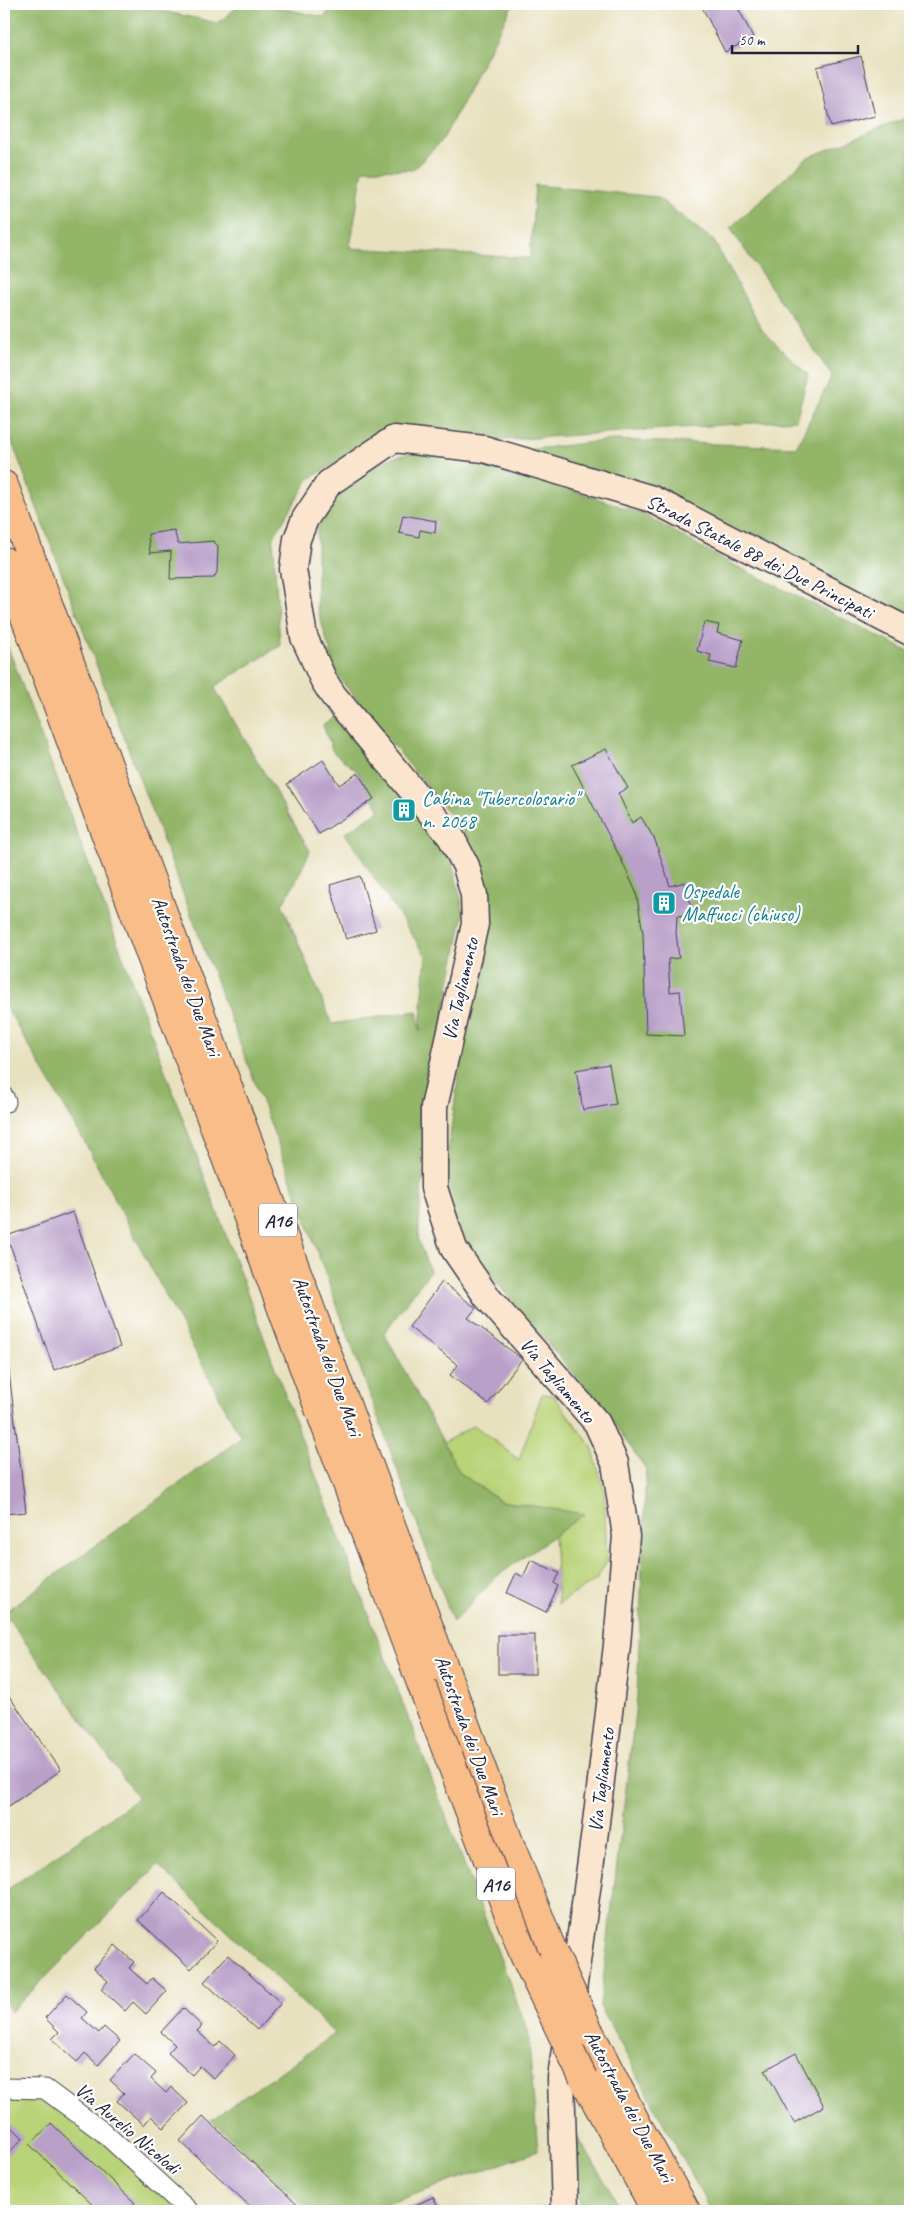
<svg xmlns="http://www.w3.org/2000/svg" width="914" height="2215" viewBox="0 0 914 2215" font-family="Caveat,sans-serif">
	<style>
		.green { fill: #b9d378; stroke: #6e7a5a }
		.forest { fill: #92b568; stroke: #5a6c52 }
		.building { fill: #b9a0c9 }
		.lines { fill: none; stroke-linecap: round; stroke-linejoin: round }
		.street-casing { stroke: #403f4f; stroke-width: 21 }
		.secondary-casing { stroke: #403f4f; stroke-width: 29 }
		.highway-casing { stroke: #403f4f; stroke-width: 30 }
		.street { stroke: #fff; stroke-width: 19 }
		.secondary { stroke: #fce5cf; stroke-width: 26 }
		.highway { stroke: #f8bd88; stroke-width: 28 }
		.highway-bridge-casing { stroke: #403f4f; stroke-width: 30; stroke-linecap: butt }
		.highway-bridge { stroke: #f8bd88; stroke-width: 28 }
		.labels { text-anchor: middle; stroke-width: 4.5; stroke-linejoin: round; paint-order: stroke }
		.shield { fill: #fff; stroke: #646476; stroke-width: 1 }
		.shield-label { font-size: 19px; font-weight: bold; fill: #22223b }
		.street-label { font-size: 20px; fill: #22223b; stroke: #fff }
		.culture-label { font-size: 20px; fill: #0d838f; stroke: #fff; text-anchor: start }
	</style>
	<rect width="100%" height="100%" fill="#fff"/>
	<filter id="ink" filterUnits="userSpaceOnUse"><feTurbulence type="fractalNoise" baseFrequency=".02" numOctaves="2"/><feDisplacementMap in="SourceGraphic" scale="10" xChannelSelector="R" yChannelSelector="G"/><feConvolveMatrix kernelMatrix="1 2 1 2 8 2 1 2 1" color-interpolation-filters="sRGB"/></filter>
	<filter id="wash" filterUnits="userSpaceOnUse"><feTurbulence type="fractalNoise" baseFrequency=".0096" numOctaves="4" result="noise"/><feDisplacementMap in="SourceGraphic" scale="20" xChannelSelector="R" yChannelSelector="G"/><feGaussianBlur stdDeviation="1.12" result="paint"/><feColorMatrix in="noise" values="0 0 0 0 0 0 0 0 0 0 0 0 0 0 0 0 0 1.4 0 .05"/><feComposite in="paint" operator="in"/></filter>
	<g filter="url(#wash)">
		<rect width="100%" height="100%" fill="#e8e1bf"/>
		<g class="green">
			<path d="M542,1394L553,1395L592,1447L604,1491L607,1561L596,1580L558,1604L554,1536L583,1514L500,1501L460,1473L443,1443L474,1425L519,1460Z"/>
			<path d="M4,2088L45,2089L189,2211H4Z"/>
		</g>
		<g class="forest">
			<path d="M4,4H129L218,23L241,4H260L324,17L335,4H513L443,139L413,170L363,169L350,248L530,258L535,185L657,197L714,241L762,330L808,375L796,420L490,441L388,431L309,479L273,538L280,646L214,687L310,851L296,881L282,904L332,1024L417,1011L420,1031L426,956L345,833L380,810L357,771L333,752L323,725L335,716L421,817L452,862L464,912L429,1089L418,1240L430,1271L384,1333L460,1473L500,1501L584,1514L496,1577L453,1622L272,1128L4,421Z"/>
			<path d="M910,116V624L636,486L509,452L612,440L796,447L832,376L730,228L807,158Z"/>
			<path d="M421,450L500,465L645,515L722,559L910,652V2211H711L600,2006L637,1696L646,1469L609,1416L464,1244L446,1192L448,1150L463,1044L489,917V899L461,829L337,675L317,607V530L336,495L375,463Z"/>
			<path d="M4,636L294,1419L528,2031L538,2151L376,2208V2211H309L211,2120L335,2034L158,1865L11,2012L4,1999V1892L138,1798L4,1613L241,1438L83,1139L4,1003Z"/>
			<path d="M577,2136L623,2211H579Z"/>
		</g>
		<g id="blocks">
			<g class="building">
				<path d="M704,4H736L753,37L725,52L701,5Z"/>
				<path d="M861,56L875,116L831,127L817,67Z"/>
				<path d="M403,515L436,521L435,533L420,530L419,537L399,533Z"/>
				<path d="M174,530L178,544L213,541L218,546L217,572L214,578L170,579L171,551L150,553L148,534Z"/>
				<path d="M704,622L719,625L717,633L743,640L736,668L709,662L711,655L697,651Z"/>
				<path d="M606,749L628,788L618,793L632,823L641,817L655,840L670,886L685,882L693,914L677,916L676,933L679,958L668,959L670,992L680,991L684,1036L646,1034L643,933L636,892L621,859L572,765Z"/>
				<path d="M323,760L339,785L358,773L374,799L319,834L287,784Z"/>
				<path d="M405,801L414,812L402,820L394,809Z"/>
				<path d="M360,876L376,930L346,939L330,885Z"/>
				<path d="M609,1064L616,1104L583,1110L576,1070Z"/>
				<path d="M73,1212L120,1347L54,1370L7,1236Z"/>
				<path d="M442,1282L476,1308L468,1318L522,1359L488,1404L450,1375L458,1365L409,1327Z"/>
				<path d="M4,1331L26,1512L4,1514Z"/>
				<path d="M531,1560L559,1573L554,1583L558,1586L546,1612L507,1593L516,1573L523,1577Z"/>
				<rect x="498" y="1635" width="37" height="39"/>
				<path d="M4,1689L61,1770L9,1806L4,1799Z"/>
				<path d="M164,1892L217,1941L191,1969L138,1920Z"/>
				<path d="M115,1945L134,1962L129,1968L147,1984L152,1978L167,1991L146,2014L133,2002L125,2011L101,1989L108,1981L94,1968Z"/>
				<path d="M228,1955L281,2003L257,2030L204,1982Z"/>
				<path d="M67,1994L87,2012L82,2018L99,2033L104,2027L120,2041L98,2065L85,2053L77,2062L52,2039L59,2032L45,2018Z"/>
				<path d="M183,2008L202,2026L197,2031L215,2047L220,2041L235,2055L214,2079L200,2066L192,2075L168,2053L175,2045L161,2032Z"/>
				<path d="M796,2053L824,2106L794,2123L765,2070Z"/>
				<path d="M134,2054L156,2073L151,2079L166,2093L171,2087L188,2103L164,2128L151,2116L144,2125L117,2101L124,2093L110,2080Z"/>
				<path d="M203,2116L304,2211H255L180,2141Z"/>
				<path d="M4,2119L23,2138L4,2158Z"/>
				<path d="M51,2123L135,2203L127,2211H99L30,2145Z"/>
				<path d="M433,2197L440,2211H402Z"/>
			</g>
		</g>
	</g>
	<g filter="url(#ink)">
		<use href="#blocks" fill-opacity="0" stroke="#403f4f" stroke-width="1"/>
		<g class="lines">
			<g class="street-casing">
				<g id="street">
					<path d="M4,1097L6,1102H4"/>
					<path d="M4,2088L45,2089L103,2132L189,2211"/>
				</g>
			</g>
			<g class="secondary-casing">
				<path id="secondary" d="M565,2211L561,2078L595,1831L617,1645L626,1536L615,1463L597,1423L487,1297L454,1249L434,1188V1107L475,924L474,895L466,866L451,837L333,695L324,681L304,637L293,569L297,539L305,519L329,483L394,439L484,449L652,499L910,632"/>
			</g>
			<g class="highway-casing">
				<g id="highway">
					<path d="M4,485L508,1839L554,1954"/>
					<path d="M4,561L422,1686"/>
					<path d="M590,2033L638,2126L686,2211"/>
					<path d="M583,2078L656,2211"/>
				</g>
			</g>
			<use href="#street" class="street"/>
			<use href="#secondary" class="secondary"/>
			<use href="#highway" class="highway"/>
			<g class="highway-bridge-casing">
				<g id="highway-bridge">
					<path d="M422,1686L524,1955L583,2078"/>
					<path d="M554,1954L590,2033"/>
				</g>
			</g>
			<use href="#highway-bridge" class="highway-bridge"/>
		</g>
	</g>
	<defs>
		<g id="building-square" transform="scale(1.25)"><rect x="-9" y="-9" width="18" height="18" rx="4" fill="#0f9aa8" stroke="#fff"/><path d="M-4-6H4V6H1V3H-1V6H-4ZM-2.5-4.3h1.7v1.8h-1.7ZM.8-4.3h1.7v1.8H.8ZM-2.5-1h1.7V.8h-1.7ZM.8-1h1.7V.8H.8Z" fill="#fff"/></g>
	</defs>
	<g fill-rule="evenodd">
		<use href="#building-square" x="404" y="810"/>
		<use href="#building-square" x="664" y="903"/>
	</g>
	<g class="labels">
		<g class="shield">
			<rect x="259" y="1203.5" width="38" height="33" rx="4"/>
			<rect x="477" y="1867.5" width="38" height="33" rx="4"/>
		</g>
		<g class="shield-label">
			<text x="278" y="1227">A16</text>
			<text x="496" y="1891">A16</text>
		</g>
		<g class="street-label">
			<text transform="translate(760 556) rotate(27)" y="7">Strada Statale 88 dei Due Principati</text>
			<text transform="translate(187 976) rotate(70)" y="7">Autostrada dei Due Mari</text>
			<text transform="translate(460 989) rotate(-77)" y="7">Via Tagliamento</text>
			<text transform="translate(328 1356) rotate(70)" y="7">Autostrada dei Due Mari</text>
			<text transform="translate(558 1380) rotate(50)" y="7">Via Tagliamento</text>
			<text transform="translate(470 1735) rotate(70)" y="7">Autostrada dei Due Mari</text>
			<text transform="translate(601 1780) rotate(-83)" y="7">Via Tagliamento</text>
			<text transform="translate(630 2106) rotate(62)" y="7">Autostrada dei Due Mari</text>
			<text transform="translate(128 2128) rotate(40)" y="7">Via Aurelio Nicolodi</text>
		</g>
		<g class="culture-label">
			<text x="422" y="805">Cabina "Tubercolosario"<tspan x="422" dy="23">n. 2068</tspan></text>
			<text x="682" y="898">Ospedale<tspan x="682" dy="23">Maffucci (chiuso)</tspan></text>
		</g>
	</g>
	<rect width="914" height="2215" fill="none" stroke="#fff" stroke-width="20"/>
	<path d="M732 45v8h126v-8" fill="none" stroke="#22223b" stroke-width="2.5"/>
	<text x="739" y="45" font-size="15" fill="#22223b" stroke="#ffffff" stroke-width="4" paint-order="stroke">50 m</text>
</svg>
